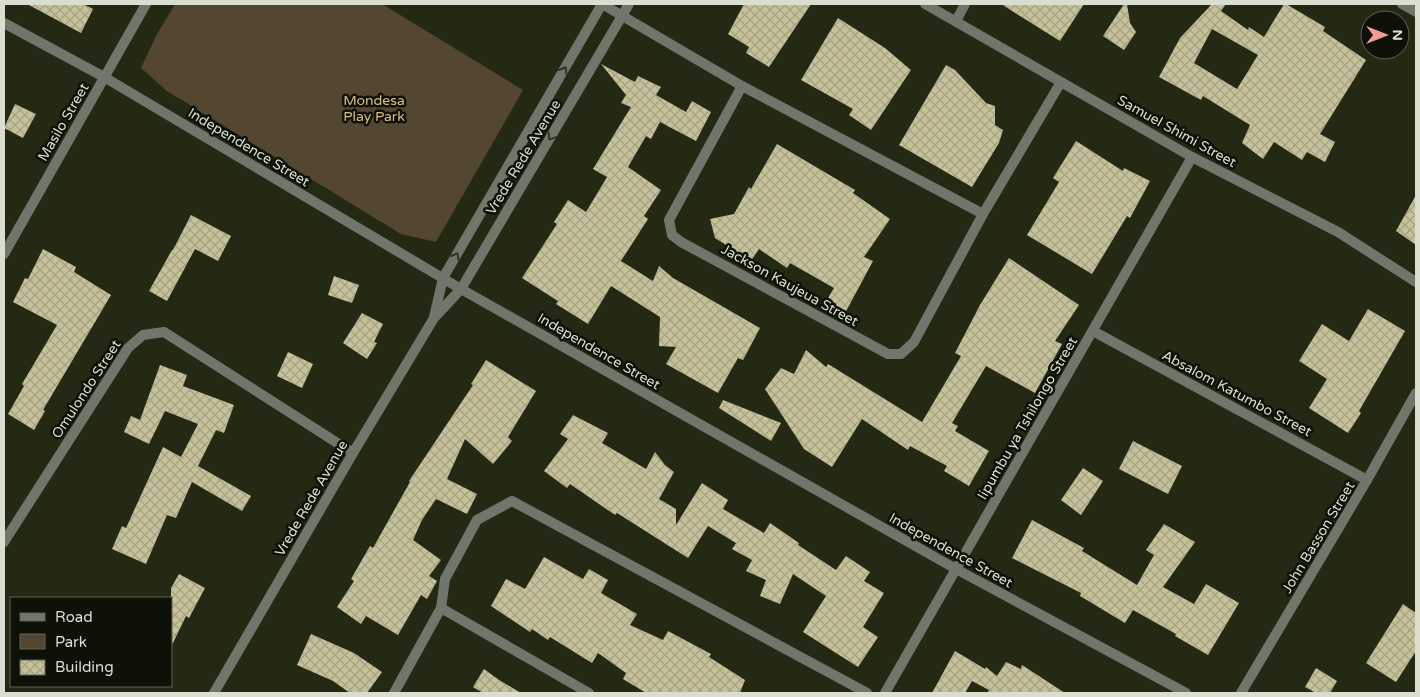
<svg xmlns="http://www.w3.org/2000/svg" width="1420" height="697" viewBox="0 0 1420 697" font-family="'Varela Round',sans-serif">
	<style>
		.park { fill: #544731 }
		.building { fill: url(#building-cross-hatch); fill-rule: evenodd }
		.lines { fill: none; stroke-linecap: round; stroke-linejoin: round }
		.minor { stroke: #6f776d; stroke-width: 10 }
		.tertiary { stroke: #6f776d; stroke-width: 10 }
		.oneway { stroke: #30352b }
		.labels { text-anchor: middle; stroke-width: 5; stroke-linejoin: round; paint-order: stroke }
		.park-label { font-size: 14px; fill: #ddbd84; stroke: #0e1107 }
		.street-label { font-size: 14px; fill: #daded0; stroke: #0e1107 }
	</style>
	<defs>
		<pattern id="building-cross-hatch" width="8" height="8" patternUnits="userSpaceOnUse" patternTransform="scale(1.25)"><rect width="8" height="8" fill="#c6c19a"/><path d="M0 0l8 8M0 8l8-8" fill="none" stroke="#a5a283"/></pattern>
	</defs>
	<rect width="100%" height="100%" fill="#242913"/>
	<path class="park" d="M175,4H382L523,90L436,242L401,234L167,91L141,68L156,36Z"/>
	<g class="building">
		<path d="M27,4H83L93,9L81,33Z"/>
		<path d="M744,4H811L769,67L746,53L749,47L728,34Z"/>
		<path d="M1001,4H1084L1060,41Z"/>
		<path d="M1124,4H1127L1130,23L1136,32L1124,50L1103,36Z"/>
		<path d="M1212,4H1226L1221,11L1248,30L1249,27L1264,37L1284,4H1286L1325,27L1323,31L1366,60L1320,134L1335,142L1325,162L1307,152L1302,160L1274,142L1263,159L1242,143L1250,125L1203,96L1201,100L1159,77L1180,38ZM1212,29L1258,55L1237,89L1194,63Z"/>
		<path d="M838,18L885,48L911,70L871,130L849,115L853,109L801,80Z"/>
		<path d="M601,64L635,82L638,76L661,87L656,95L686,112L692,101L711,112L696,141L660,122L651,139L646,136L628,167L661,190L644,216L648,219L621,261L653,281L659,266L673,278L760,328L743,360L738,358L718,393L666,364L676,347L659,346L660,317L611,286L588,324L556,304L558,301L522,278L557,224L554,222L568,200L586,212L607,177L593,169L631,107L621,103L626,95Z"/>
		<path d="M946,65L955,70L986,103L995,106V125L1003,130L999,143L972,187L899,145Z"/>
		<path d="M15,104L36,114L23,138L4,128Z"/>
		<path d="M1076,141L1123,171L1124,168L1150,181L1130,218L1127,216L1092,274L1027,235L1059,182L1053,178Z"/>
		<path d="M777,144L855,190L853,193L890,219L864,257L873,261L844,315L825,303L834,288L790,263L787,268L759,249L751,261L715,238L710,219L734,214L749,187L751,189Z"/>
		<path d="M1416,195V245L1396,231Z"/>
		<path d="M191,215L231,236L218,261L195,249L167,301L149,291L172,250H173Z"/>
		<path d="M43,249L76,267L74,272L111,295L43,410L45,411L34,430L8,414L24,386L22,384L57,325L13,302L25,278L28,279Z"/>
		<path d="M1009,258L1079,305L1055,341L1062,344L1035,393L986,366L952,423L958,426L955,431L989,451L969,486L944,471L947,466L910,446L908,450L862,419L832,467L804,449L765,389L781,368L794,374L806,350L826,367L828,364L922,422L961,356L955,353L980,305Z"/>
		<path d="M334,276L359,285L352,303L328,295Z"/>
		<path d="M1368,309L1405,331L1359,411L1361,413L1348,433L1309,408L1327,379L1299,361L1322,324L1349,341Z"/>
		<path d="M362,313L383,324L374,342L377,343L367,359L343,343Z"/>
		<path d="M288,352L313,364L302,388L277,376Z"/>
		<path d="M486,360L536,391L508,437L512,441L493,464L465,439L447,479L477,494L467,514L436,499L422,520L413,540L441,560L429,576L437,581L427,599L421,595L398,635L366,616L361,624L337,607L354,581L351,579L370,546L373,548L410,482L409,481L473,385L471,384Z"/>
		<path d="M160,365L187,375L183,386L234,405L224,433L216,430L198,466L251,496L242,511L192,482L176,518L167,515L146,564L112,549L122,526L126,528L163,447L181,457L198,424L165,411L149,444L124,432L131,416L140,420Z"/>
		<path d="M723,400L781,423L771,441L719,408Z"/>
		<path d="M573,415L608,433L602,443L646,469L655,452L665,465L674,472L659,499L676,509V525L702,483L728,500L723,509L764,533L770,523L799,543L798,545L836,570L846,556L870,572L864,581L884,593L863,627L878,637L858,667L803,632L826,596L793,574L780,604L760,596L766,580L746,571L752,560L732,549L736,543L708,526L688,558L617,513L615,515L570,484L567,488L544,471L568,439L560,434Z"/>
		<path d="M1133,441L1182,466L1168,494L1119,469Z"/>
		<path d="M1083,468L1103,481L1081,515L1061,500Z"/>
		<path d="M1032,520L1084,548L1082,551L1137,585L1154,555L1146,550L1164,524L1195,542L1163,587L1194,604L1206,584L1239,603L1208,655L1175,636L1176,634L1133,610L1125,623L1080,596L1081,593L1012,558Z"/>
		<path d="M544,557L583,579L589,569L608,580L601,593L637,614L630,625L663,640L668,631L711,654L709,657L745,680L740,693H646L623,679L626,673L598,653L592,663L550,637L548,640L532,629L530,632L491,606L506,579L525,589Z"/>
		<path d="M179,574L205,588L189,618L186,616L171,647V588Z"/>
		<path d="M1403,604L1416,613V651L1396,682L1366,663Z"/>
		<path d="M311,634L354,653L382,672L367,693H350L333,681L297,665Z"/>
		<path d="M955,651L985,669L986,667L997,676L1006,662L1021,669L1022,665L1065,693H987L989,690L972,681L965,693H932Z"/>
		<path d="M1316,668L1337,681L1330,693H1316L1305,687Z"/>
		<path d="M484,669L499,680L521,693H483L473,687Z"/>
	</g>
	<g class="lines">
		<g class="minor">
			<path d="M602,4L742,86L983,214"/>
			<path d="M925,4L1192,157L1338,232L1416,282"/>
			<path d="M1402,4L1416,12"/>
			<path d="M956,21L965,4"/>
			<path d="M4,23L104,77L461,289L956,569L1186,693"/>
			<path d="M742,86L669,220L672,235L681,242L888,354H901L914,342L983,214L1061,82"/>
			<path d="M4,254L146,4"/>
			<path d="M1093,331L1367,480"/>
			<path d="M4,542L128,348L143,335L164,332L353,453"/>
			<path d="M441,608L589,693"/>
			<path d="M394,693L441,608L445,579L477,520L512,501L867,693"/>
			<path d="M885,693L1192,157"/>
			<path d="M1241,693L1367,480L1416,393"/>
		</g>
		<g class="tertiary">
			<path d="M434,317L443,278L602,4"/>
			<path d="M214,693L353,453L434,318L461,289L629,4"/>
		</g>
	</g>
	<defs><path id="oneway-chevron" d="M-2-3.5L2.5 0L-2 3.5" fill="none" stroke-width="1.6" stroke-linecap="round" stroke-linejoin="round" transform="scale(1.25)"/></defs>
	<g class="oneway">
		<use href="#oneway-chevron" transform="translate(564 70) rotate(-60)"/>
		<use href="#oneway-chevron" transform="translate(551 137) rotate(121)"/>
		<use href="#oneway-chevron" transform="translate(456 256) rotate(-60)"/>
	</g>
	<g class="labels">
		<g class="park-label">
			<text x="374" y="105">Mondesa<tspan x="374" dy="16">Play Park</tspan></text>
		</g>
		<g class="street-label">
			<text transform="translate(63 122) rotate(-60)" y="5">Masilo Street</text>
			<text transform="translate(1177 131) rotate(29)" y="5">Samuel Shimi Street</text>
			<text transform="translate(249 147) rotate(31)" y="5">Independence Street</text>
			<text transform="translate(523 157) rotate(-59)" y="5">Vrede Rede Avenue</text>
			<text transform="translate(790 285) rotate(29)" y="5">Jackson Kaujeua Street</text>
			<text transform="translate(599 351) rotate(30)" y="5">Independence Street</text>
			<text transform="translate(86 389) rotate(-57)" y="5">Omulondo Street</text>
			<text transform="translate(1237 393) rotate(28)" y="5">Absalom Katumbo Street</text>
			<text transform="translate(1027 418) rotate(-60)" y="5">Iipumbu ya Tshilongo Street</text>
			<text transform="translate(311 498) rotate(-60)" y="5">Vrede Rede Avenue</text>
			<text transform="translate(1318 537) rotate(-59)" y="5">John Basson Street</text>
			<text transform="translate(951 550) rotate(29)" y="5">Independence Street</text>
		</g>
	</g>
	<rect width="1420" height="697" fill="none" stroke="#daded0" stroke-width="10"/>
	<rect x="10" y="597" width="162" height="90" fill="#0e1107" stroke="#606357"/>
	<rect x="20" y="613" width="25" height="8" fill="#6f776d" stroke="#606357"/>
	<text x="55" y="622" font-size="15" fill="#daded0">Road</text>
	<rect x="20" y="634" width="25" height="15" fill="#544731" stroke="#606357"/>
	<text x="55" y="647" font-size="15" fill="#daded0">Park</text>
	<rect x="20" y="660" width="25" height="15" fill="url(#building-cross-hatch)" stroke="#606357"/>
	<text x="55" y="672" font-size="15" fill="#daded0">Building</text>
	<g transform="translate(1385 35) rotate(90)"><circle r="24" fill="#0e1107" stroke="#606357"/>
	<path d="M0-4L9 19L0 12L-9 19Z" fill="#f59b97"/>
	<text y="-8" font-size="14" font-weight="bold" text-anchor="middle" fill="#daded0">N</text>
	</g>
</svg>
